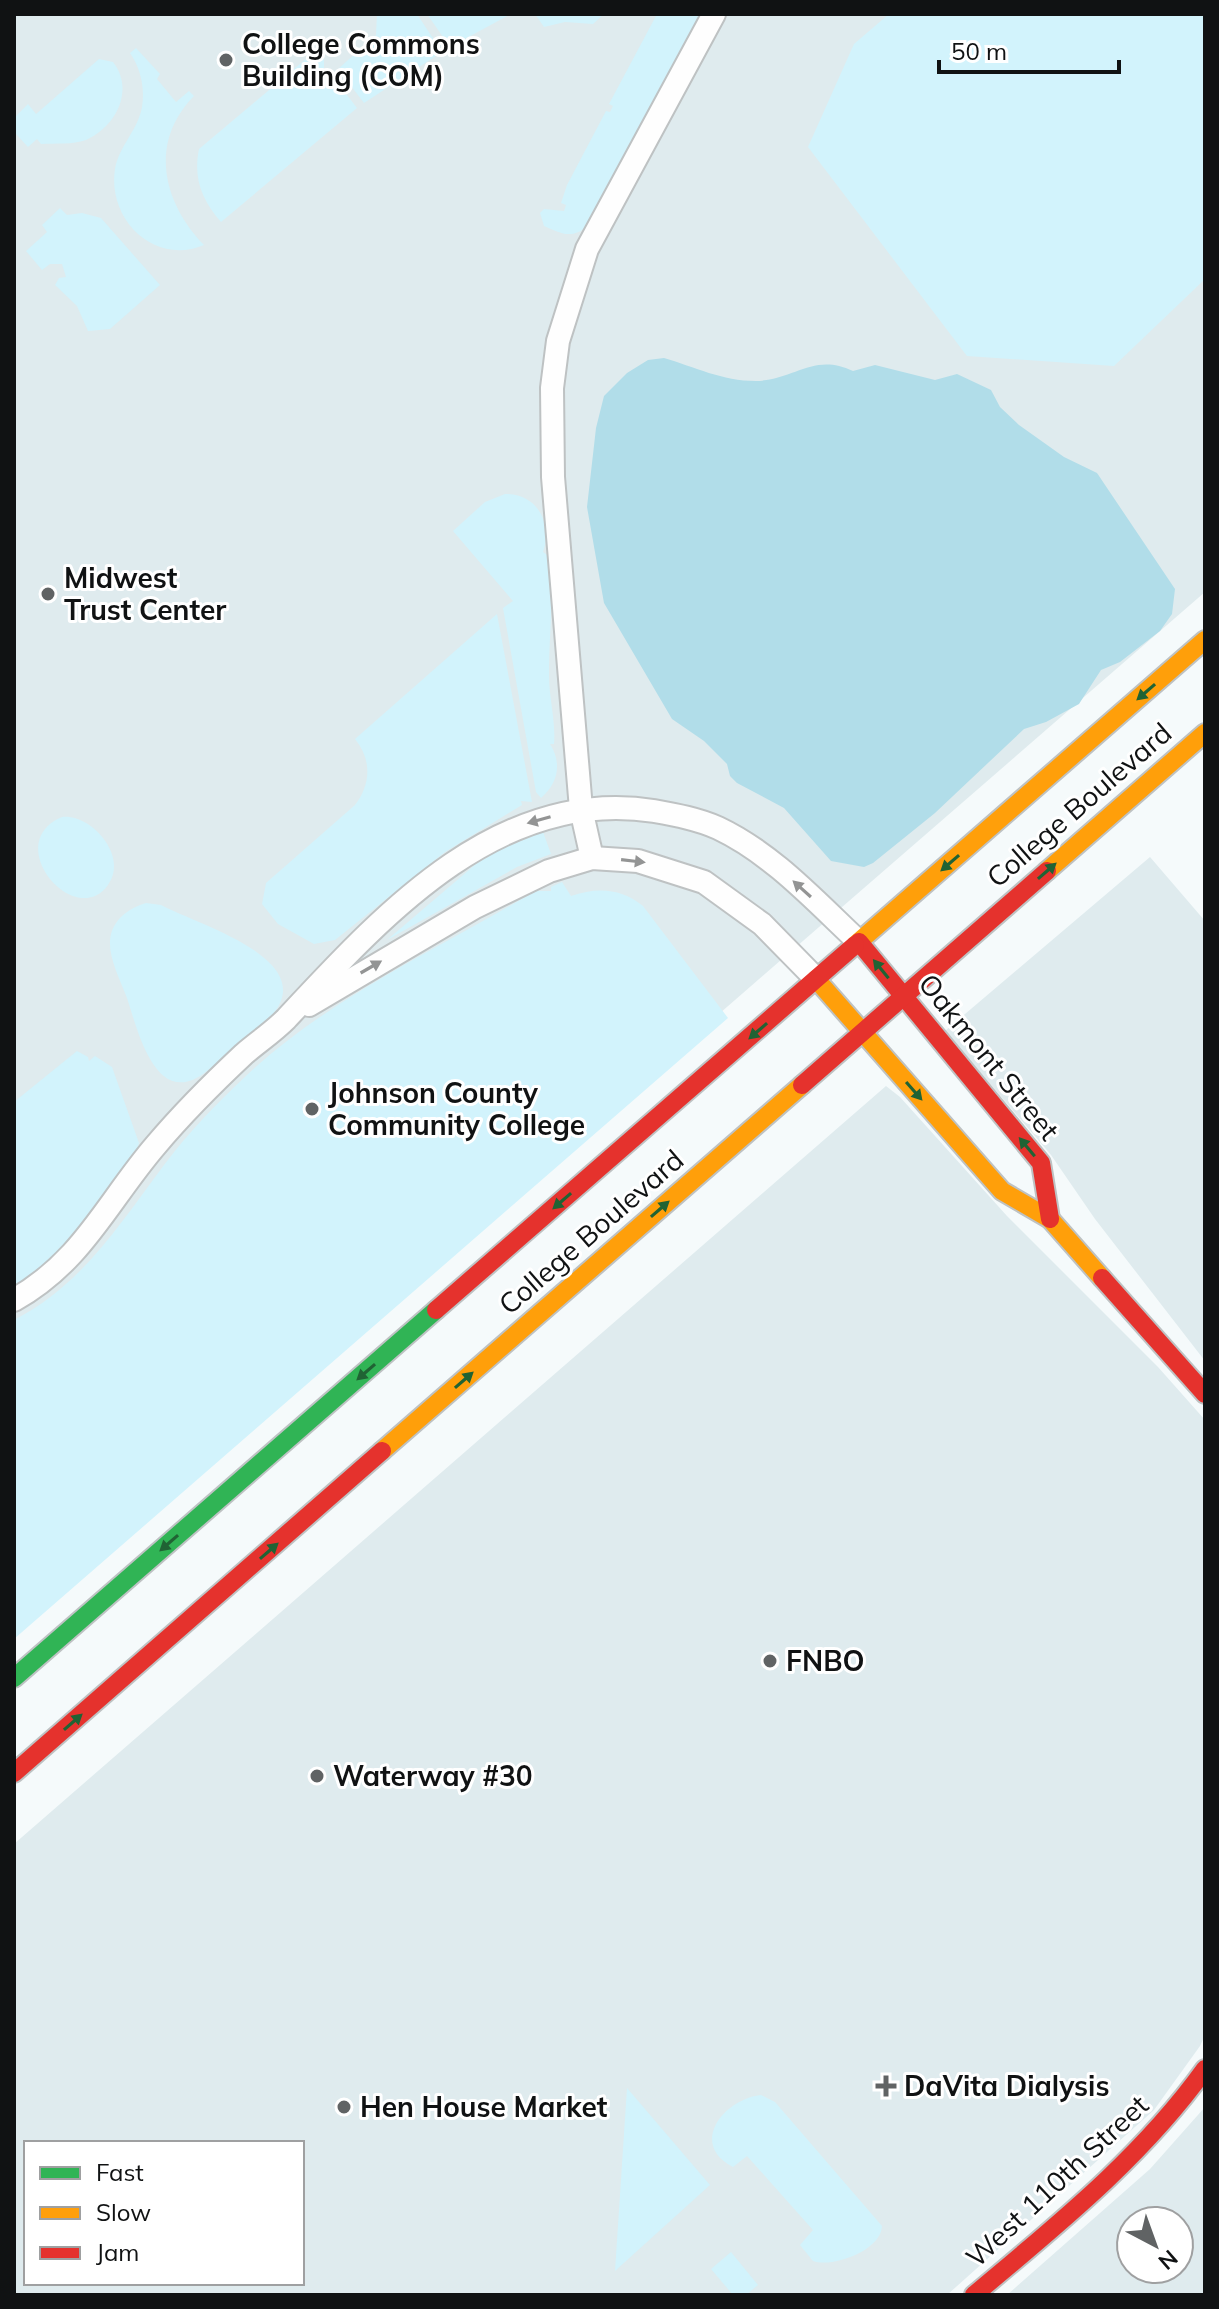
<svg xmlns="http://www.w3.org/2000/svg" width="1219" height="2309" viewBox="0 0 1219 2309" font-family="Mulish,sans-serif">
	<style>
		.built { fill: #dfebee; fill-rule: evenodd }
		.green { fill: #d2f3fc }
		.forest { fill: #b1dde9 }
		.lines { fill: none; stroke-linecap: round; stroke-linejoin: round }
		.street-casing { stroke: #bec2c3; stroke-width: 26 }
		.fast-casing { stroke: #bec2c3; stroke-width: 22 }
		.slow-casing { stroke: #bec2c3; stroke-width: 22 }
		.jam-casing { stroke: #bec2c3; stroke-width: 22 }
		.street { stroke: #fefefe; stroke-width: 22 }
		.fast { stroke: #30b455; stroke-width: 18 }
		.slow { stroke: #ff9f0a; stroke-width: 18 }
		.jam { stroke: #e5322d; stroke-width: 18 }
		.oneway { fill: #206334 }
		.oneway2 { fill: #939494 }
		.poi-dot { fill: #606364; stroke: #fff; stroke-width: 3 }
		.labels { text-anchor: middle; stroke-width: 6; stroke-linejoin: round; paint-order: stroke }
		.poi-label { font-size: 28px; font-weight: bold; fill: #101213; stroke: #fff; text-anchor: start }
		.street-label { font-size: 28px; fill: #101213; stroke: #fff }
	</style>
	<rect width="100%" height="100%" fill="#f5fafb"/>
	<g class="built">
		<path d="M14,14H1205V592L14,1626Z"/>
		<path d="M1150,857L1205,921V1361L1095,1219L1051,1155L945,1031Z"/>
		<path d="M886,1086L900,1097L1007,1216L1158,1367L1205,1420V2035L1200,2046L1154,2110L947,2295H14V1844ZM26,2143H302V2283H26Z"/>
		<path d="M1205,2107V2295H1007L1150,2169ZM1179,2221V2269H1131V2221Z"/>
	</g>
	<g class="green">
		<path d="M377,14H417L442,52L364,103L338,69L376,35Z"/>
		<path d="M427,14H511L450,47Z"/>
		<path d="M535,14H602L603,15L593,24L565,22L544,27Z"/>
		<path d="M657,14H701L587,226C572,240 560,233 544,226L540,213L544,209L564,211L566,205L561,203L567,185L606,111L610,112L613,106L609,104Z"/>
		<path d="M889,14H1205V279L1114,366L967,356L808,147L854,44Z"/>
		<path d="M320,47L324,52V77L330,73L357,108L221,222C202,200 193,179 199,149Z"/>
		<path d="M136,48L160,74L157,79L176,102L189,91L194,96C149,142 162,201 204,245C155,266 107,220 115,169C119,146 138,130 142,107C145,88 141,69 130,53Z"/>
		<path d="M99,59L113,62C135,90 116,127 86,140C72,145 56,143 41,144L37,139L28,147L16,134L15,117L28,104L36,114Z"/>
		<path d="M60,208L67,215L82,213L101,218L160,285L110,329L88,331L77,306L55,285L59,278L66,277L62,264H50L42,270L26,251L47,232L42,225Z"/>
		<path d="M505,494C541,494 552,528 543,552L550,557C554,600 549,634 549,675C549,699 556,721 554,744H550C561,761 560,782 541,798L536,792L503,608L513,601L453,531L485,502Z"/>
		<path d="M497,614L532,802L521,801L522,805L445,852L335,940L314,944L278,924L262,904L266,883L355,805C371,784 372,760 355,739Z"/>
		<path d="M62,817C92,814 129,857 108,885C75,931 0,843 62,817Z"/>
		<path d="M543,832L551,854L517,867L387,940L476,864L501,849Z"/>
		<path d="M562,882L571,896C597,887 621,888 643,906L728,1018L14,1639V1320C82,1285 119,1225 164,1165C188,1133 216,1104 246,1076C324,1002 427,954 520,900L537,891H551V887Z"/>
		<path d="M146,903L161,905C194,923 313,957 276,1010C262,1029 226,1056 207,1071C156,1112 138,1031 127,998C120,979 106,954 111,934C116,917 130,908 146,903Z"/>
		<path d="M77,1051L88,1057L89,1061L95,1056L112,1067L139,1143L137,1149C117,1196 57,1260 14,1287V1102Z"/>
		<path d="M627,2088L710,2185L615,2271Z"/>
		<path d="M761,2095L775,2102L882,2226C881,2251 832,2268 813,2261L800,2245L813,2230L747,2156L733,2167C688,2144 724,2099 761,2095Z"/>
		<path d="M731,2252L758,2285L746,2295H733L711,2269Z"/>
	</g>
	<path class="forest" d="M664,358C695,367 722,381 756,381C794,380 814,352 853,371L875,365L935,380L957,374L991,390L1000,407L1019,425L1064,457L1097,473L1175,589L1172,614L1160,631L1120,662L1101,670L1079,704L1046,722L1024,729L935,813L873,863L864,867L831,861L784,808L737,783L730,776L727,764L704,741L672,719L604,603L587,507L596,428L604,396L627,373L648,360Z"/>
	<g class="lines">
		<g class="street-casing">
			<g id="street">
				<path d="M592,858L581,809L553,477L552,388L558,341L587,249L714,14"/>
				<path d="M309,1005L475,907L549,871L592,858L638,861L704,882L762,924L816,979"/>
				<path d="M14,1300C83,1261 107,1202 156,1145C183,1113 213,1083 244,1054C258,1042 273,1032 286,1019C382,916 499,786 654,811C676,815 698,819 718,828C773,854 816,902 859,942"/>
			</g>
		</g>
		<g class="fast-casing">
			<path id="fast" d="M14,1678L436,1310"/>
		</g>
		<g class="slow-casing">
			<g id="slow">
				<path d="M1047,871L1205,733"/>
				<path d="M855,945L1205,640"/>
				<path d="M816,979L1002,1191L1050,1219L1102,1278"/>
				<path d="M382,1451L802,1085"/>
			</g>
		</g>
		<g class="jam-casing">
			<g id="jam">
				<path d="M859,942L1041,1163L1050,1219"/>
				<path d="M802,1085L1047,871"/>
				<path d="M1102,1278L1205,1394"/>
				<path d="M436,1310L855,945"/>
				<path d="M14,1773L382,1451"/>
				<path d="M974,2295C1057,2225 1141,2158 1205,2069"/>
			</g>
		</g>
		<use href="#street" class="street"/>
		<use href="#fast" class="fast"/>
		<use href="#slow" class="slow"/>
		<use href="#jam" class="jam"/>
	</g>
	<defs><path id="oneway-solid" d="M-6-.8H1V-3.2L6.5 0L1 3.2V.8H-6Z" transform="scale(2)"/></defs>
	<g class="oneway">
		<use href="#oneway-solid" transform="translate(1146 692) rotate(139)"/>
		<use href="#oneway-solid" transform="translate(950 863) rotate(139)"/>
		<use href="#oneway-solid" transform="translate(1047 871) rotate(-41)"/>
		<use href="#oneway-solid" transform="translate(881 969) rotate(-129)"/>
		<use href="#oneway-solid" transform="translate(758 1031) rotate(139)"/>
		<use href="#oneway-solid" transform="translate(914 1091) rotate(49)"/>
		<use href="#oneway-solid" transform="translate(1027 1147) rotate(-130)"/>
		<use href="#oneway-solid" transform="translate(562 1201) rotate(139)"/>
		<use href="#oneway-solid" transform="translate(660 1209) rotate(-41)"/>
		<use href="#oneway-solid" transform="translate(366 1372) rotate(139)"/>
		<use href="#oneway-solid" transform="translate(464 1380) rotate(-41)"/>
		<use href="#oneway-solid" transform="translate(169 1543) rotate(139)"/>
		<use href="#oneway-solid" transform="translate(269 1551) rotate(-41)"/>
		<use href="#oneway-solid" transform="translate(73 1722) rotate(-41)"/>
	</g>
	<g class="oneway2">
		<use href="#oneway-solid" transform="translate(539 820) rotate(164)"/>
		<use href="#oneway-solid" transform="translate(633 861) rotate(7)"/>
		<use href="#oneway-solid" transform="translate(802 889) rotate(-138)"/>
		<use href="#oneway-solid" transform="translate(371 967) rotate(-30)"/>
	</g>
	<g class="poi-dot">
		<circle cx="226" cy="60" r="8"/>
		<circle cx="48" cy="594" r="8"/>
		<circle cx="312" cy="1109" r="8"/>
		<circle cx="770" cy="1661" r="8"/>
		<circle cx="317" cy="1776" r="8"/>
		<path d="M882 2074h8v8h8v8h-8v8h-8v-8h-8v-8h8z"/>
		<circle cx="344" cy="2107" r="8"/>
	</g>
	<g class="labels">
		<g class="poi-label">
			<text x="242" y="54">College Commons<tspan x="242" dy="32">Building (COM)</tspan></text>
			<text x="64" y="588">Midwest<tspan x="64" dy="32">Trust Center</tspan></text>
			<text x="328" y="1103">Johnson County<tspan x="328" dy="32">Community College</tspan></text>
			<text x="786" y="1671">FNBO</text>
			<text x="333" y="1786">Waterway #30</text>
			<text x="904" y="2096">DaVita Dialysis</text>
			<text x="360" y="2117">Hen House Market</text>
		</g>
		<g class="street-label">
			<text transform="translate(1079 805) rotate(-41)" y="10">College Boulevard</text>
			<text transform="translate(989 1057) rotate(51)" y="10">Oakmont Street</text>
			<text transform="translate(591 1232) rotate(-41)" y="10">College Boulevard</text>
			<text transform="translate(1057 2181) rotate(-43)" y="10">West 110th Street</text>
		</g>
	</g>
	<rect width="1219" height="2309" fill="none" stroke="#101213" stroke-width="32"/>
	<rect x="24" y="2141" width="280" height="144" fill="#ffffff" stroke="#9fa0a1" stroke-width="2"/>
	<rect x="40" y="2167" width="40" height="12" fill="#30b455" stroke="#9fa0a1" stroke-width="2"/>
	<text x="96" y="2181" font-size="24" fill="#101213">Fast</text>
	<rect x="40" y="2207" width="40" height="12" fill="#ff9f0a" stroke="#9fa0a1" stroke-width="2"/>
	<text x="96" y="2221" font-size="24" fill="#101213">Slow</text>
	<rect x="40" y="2247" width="40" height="12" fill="#e5322d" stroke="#9fa0a1" stroke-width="2"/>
	<text x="96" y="2261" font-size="24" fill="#101213">Jam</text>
	<g transform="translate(1155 2245) rotate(139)"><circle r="38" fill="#ffffff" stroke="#9fa0a1" stroke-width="2"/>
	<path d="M0-6L14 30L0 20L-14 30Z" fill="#606364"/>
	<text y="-12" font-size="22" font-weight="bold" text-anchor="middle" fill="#101213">N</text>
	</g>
	<path d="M939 60v12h180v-12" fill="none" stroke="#101213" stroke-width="4"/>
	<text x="951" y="60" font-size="24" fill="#101213" stroke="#ffffff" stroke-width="6" paint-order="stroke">50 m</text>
</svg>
